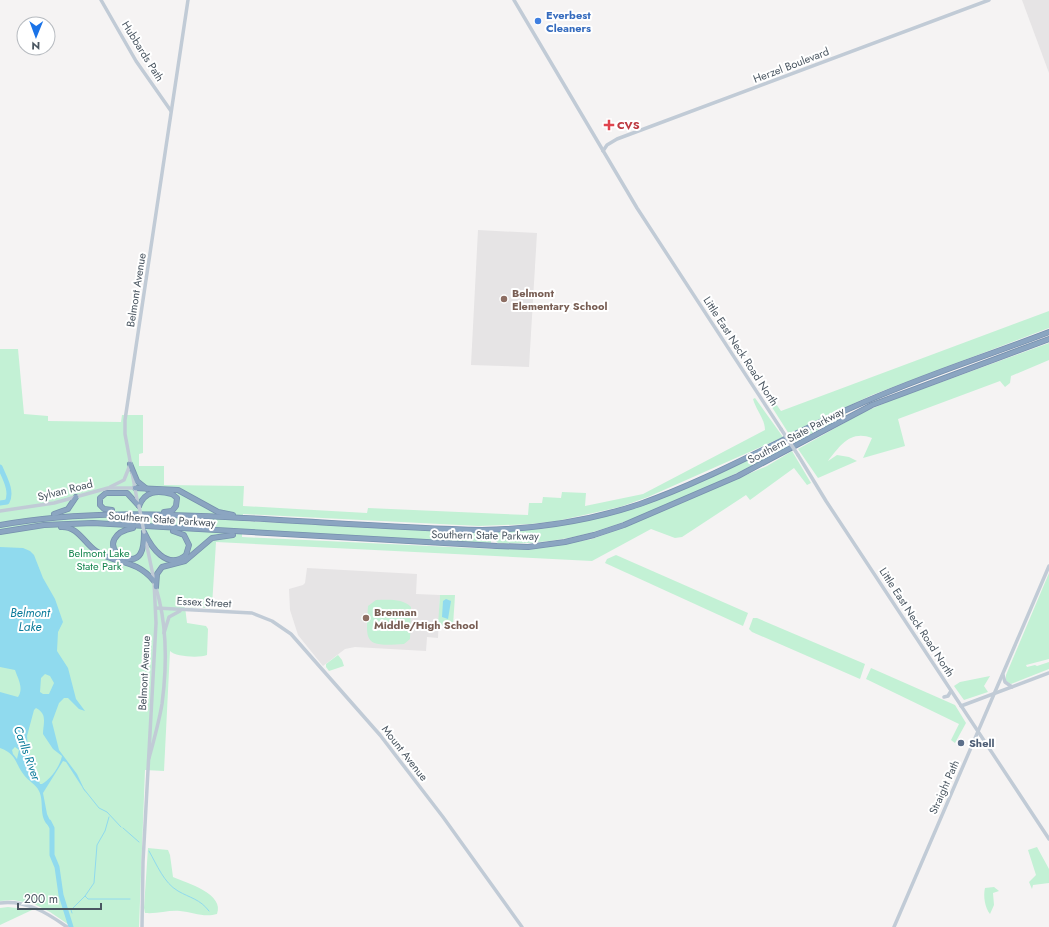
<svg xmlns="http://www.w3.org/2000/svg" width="1049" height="927" viewBox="0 0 1049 927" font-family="Jost,sans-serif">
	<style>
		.education { fill: #e6e4e5 }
		.green { fill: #c3f1d5 }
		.water { fill: #90daee; fill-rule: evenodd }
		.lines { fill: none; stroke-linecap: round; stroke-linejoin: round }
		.stream { stroke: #90daee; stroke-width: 1 }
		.river { stroke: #90daee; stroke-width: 5 }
		.highway-casing { stroke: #7690ad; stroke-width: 6 }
		.secondary { stroke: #c1cbd6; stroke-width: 3.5 }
		.highway { stroke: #8ba5c1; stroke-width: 4.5 }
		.secondary-bridge { stroke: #c1cbd6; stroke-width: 3.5 }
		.shop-dot { fill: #3f7fe0; stroke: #fff; stroke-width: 1.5 }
		.health-dot { fill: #e0444e; stroke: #fff; stroke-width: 1.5 }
		.education-dot { fill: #8d6e63; stroke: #fff; stroke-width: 1.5 }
		.service-dot { fill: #5c6f8a; stroke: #fff; stroke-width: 1.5 }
		.labels { text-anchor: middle; stroke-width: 4; stroke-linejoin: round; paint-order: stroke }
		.shop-label { font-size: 11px; font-weight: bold; fill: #366cbe; stroke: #fff; text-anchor: start }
		.street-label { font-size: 11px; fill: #4a5661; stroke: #fff }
		.health-label { font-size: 11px; font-weight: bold; fill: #be3a42; stroke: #fff; text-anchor: start }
		.education-label { font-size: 11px; font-weight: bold; fill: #785e54; stroke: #fff; text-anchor: start }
		.park-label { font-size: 11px; fill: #17864f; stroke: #fff }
		.service-label { font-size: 11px; font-weight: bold; fill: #4e5e75; stroke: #fff; text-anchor: start }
		.water-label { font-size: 12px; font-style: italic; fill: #0c7c9b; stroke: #fff }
	</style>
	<rect width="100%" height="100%" fill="#f5f3f3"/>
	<g class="education">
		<path d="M1022,0H1049V73Z"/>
		<path d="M478,230L537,233L529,367L471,365Z"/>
		<path d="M307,568L417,574L416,594L440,595L438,638L427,637L426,651L355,647L345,649L323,666L298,635L290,610L289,589L303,585L305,583Z"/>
	</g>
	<g class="green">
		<path d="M1049,311V328L872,395L789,434L761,390L764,387L781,411Z"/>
		<path d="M1049,343V360L1011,376L1010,383L1005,387L1000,381L898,419L905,446L863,458L872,438C850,430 840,446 828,461L837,455L849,457L857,461L818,478L798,449L862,413L892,400Z"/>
		<path d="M0,349H18L24,414L48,416V421L121,422L122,415H143V453L139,454V466H164V485L244,486L243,506L367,513L368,508L528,515L529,503H542L543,497L561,498L562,492L586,493L585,506L643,494L765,430C765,419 756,410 753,399L755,398L783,437L648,497L620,507L557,521L531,524L479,526L243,514V521L491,532V543L242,531V537L492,549L542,548L592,539L625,527L767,466L792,451L811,483L807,485L794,468L750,500L746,495L682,537L675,538L651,529L592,561L216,542L212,606L210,608L185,607L187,623L206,626L208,629L207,655C200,658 175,657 170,651L164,771L145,770L139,927H72L50,912L34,904L13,900L0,901Z"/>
		<path d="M845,412L846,415L824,428L823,427L795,443L791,438Z"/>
		<path d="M785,441L789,447C751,467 713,485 673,502C613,528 565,546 498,543L494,540L495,534L498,532L547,528L617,513L647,503L767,451Z"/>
		<path d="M616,555L748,613L743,626L605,563L607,559Z"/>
		<path d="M1049,573V659L1026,665L1027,667L1035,665L1037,666L1049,662V669L1011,684L1006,681V675Z"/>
		<path d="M440,595H455L453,626L438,625Z"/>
		<path d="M376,600C388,600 402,598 411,607L410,639L404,644C363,647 366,642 368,606Z"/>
		<path d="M753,618H757L865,664L860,679L752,632L749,629Z"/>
		<path d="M338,655L342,660L344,666L329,671L326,667V664Z"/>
		<path d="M871,668L955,705L966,723L955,743L951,740L959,724L866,679Z"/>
		<path d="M990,676L984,686L988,692L964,700L954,686L960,682Z"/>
		<path d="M1037,847L1049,869V883L1033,885L1032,889L1029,882L1036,875L1028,850Z"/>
		<path d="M148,848L168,850L170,855L173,877C187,883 225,894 217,914C204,918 193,912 180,911C168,910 158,914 145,913L144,908Z"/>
		<path d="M994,887L999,891L993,893L994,905L990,914C985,908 983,896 985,888Z"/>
		<path d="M8,907L32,910L0,925V908Z"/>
	</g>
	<g class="water">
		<path d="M0,547L23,548L30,551L34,555L43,578L55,599L63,622L58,632L57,651L68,668L76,699L85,711L79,709L68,698H64L59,703L52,722L59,750L77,774L86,793L66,762L63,761L43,793L47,814L52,825V828C37,820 45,803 39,791C36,784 28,781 24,775C15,764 17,754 0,748V692L18,697C24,688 18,679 15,670L0,667ZM45,674L50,676L54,683L49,694H43L40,692L41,678ZM36,708C48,714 43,724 43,734L53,749L62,756C60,766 51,779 42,784H40L28,749L27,736L34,710ZM15,747L19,750L17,759L13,754L12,750Z"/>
		<path d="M446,599L451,601L448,619L442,617L443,601Z"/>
	</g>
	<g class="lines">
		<g class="stream">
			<path d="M83,788L99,808L107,812L121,827"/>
			<path d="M109,817L105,831L97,845L94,883L85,896L88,899H130"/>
			<path d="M123,828L139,842"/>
			<path d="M149,851C157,865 164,883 178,891C190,898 200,899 209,911"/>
			<path d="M72,913L71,910L85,896"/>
		</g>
		<g class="river">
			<path d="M0,467C4,477 13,491 7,502L0,503"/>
			<path d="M49,822L52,828V855L57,867L61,895L71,927"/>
		</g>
		<g class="highway-casing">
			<g id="highway">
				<path d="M130,464L137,481L147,489"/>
				<path d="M135,488L178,490L218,512L233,515"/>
				<path d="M139,506C145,491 157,490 172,494L177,498L176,506L172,511L164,512"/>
				<path d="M112,510L104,509L100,505V498L106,493H127L139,506"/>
				<path d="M54,514L68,509L76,497"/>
				<path d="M0,525C81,510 162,514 244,518C323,522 403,528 482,530C536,529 589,521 640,504C714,478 782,438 853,407C917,378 984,357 1049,332"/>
				<path d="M61,527C78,526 84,543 96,551C116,565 135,558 154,581"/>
				<path d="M133,528C116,531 104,545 122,557C142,565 144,548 144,533"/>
				<path d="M0,532L44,525L93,523L497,546L528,547L565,542L594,535L624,525L738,476L872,405L1049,339"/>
				<path d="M144,532C151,547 167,571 186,555L189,545L184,535L173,531"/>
				<path d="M156,587L157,574L162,567L185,561L212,538L233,535"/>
			</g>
		</g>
		<g class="secondary">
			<path d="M101,0L136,61L171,111"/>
			<path d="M514,0L637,208L781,429"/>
			<path d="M603,151L607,145L617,139L989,0"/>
			<path d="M798,455L826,501L1049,839"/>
			<path d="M131,466L125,434V420L188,0"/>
			<path d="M132,472L138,505"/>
			<path d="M110,487L124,480L130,465"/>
			<path d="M0,511L54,503L108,488H135"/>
			<path d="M145,537L154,580"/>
			<path d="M156,608L252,613L272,621L291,634L380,735L443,817L522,927"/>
			<path d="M164,633L169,617L180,611"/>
			<path d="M1003,675L1005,682L1012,687"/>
			<path d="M944,697L948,696L951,691"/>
			<path d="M961,706L1049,673"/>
			<path d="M149,758C154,740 159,722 162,704C167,666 167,624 156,588"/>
			<path d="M0,903C26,900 46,912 67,927"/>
			<path d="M142,927L143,862L156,623L154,581"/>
			<path d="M894,927L1049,566"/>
		</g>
		<use href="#highway" class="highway"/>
		<g class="secondary-bridge">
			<path d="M781,429L798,455"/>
			<path d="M139,506L144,532"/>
		</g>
	</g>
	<circle class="shop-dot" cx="538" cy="21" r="4"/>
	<path class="health-dot" d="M607 119h4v4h4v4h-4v4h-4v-4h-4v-4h4z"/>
	<g class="education-dot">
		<circle cx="504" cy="299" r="4"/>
		<circle cx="366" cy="618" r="4"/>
	</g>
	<circle class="service-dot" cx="961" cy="743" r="4"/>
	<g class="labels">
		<g class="shop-label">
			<text x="546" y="19">Everbest<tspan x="546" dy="13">Cleaners</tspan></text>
		</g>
		<g class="street-label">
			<text transform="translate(143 51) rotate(58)" y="4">Hubbards Path</text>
			<text transform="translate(791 65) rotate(-21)" y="4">Herzel Boulevard</text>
			<text transform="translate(136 290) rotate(-81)" y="4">Belmont Avenue</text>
			<text transform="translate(741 351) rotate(57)" y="4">Little East Neck Road North</text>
			<text transform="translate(796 435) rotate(-28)" y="4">Southern State Parkway</text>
			<text transform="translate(65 490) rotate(-14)" y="4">Sylvan Road</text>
			<text transform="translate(162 519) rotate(4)" y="4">Southern State Parkway</text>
			<text transform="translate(485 535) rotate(1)" y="4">Southern State Parkway</text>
			<text transform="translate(204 602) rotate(3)" y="4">Essex Street</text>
			<text transform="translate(917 622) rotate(57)" y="4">Little East Neck Road North</text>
			<text transform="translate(144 673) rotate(-87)" y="4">Belmont Avenue</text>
			<text transform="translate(405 753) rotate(52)" y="4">Mount Avenue</text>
			<text transform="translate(944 787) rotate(-66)" y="4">Straight Path</text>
		</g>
		<g class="health-label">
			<text x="617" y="129">CVS</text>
		</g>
		<g class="education-label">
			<text x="512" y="297">Belmont<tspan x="512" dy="13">Elementary School</tspan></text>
			<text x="374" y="616">Brennan<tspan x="374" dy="13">Middle/High School</tspan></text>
		</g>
		<g class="park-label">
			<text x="99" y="557">Belmont Lake<tspan x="99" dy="13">State Park</tspan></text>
		</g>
		<g class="service-label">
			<text x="969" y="747">Shell</text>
		</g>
		<g class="water-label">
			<text x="30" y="617">Belmont<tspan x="30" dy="14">Lake</tspan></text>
			<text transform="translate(27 753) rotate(70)" y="4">Carlls River</text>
		</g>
	</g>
	<g transform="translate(36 36) rotate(181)"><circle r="19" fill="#ffffff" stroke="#b7bbc0"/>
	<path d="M0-3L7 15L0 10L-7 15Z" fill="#1a73e8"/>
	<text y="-6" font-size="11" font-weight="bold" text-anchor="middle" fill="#4a5661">N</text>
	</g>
	<path d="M18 903v6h83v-6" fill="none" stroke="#4a5661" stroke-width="2"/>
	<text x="24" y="903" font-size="12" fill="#4a5661" stroke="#ffffff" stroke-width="3" paint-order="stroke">200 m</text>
</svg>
